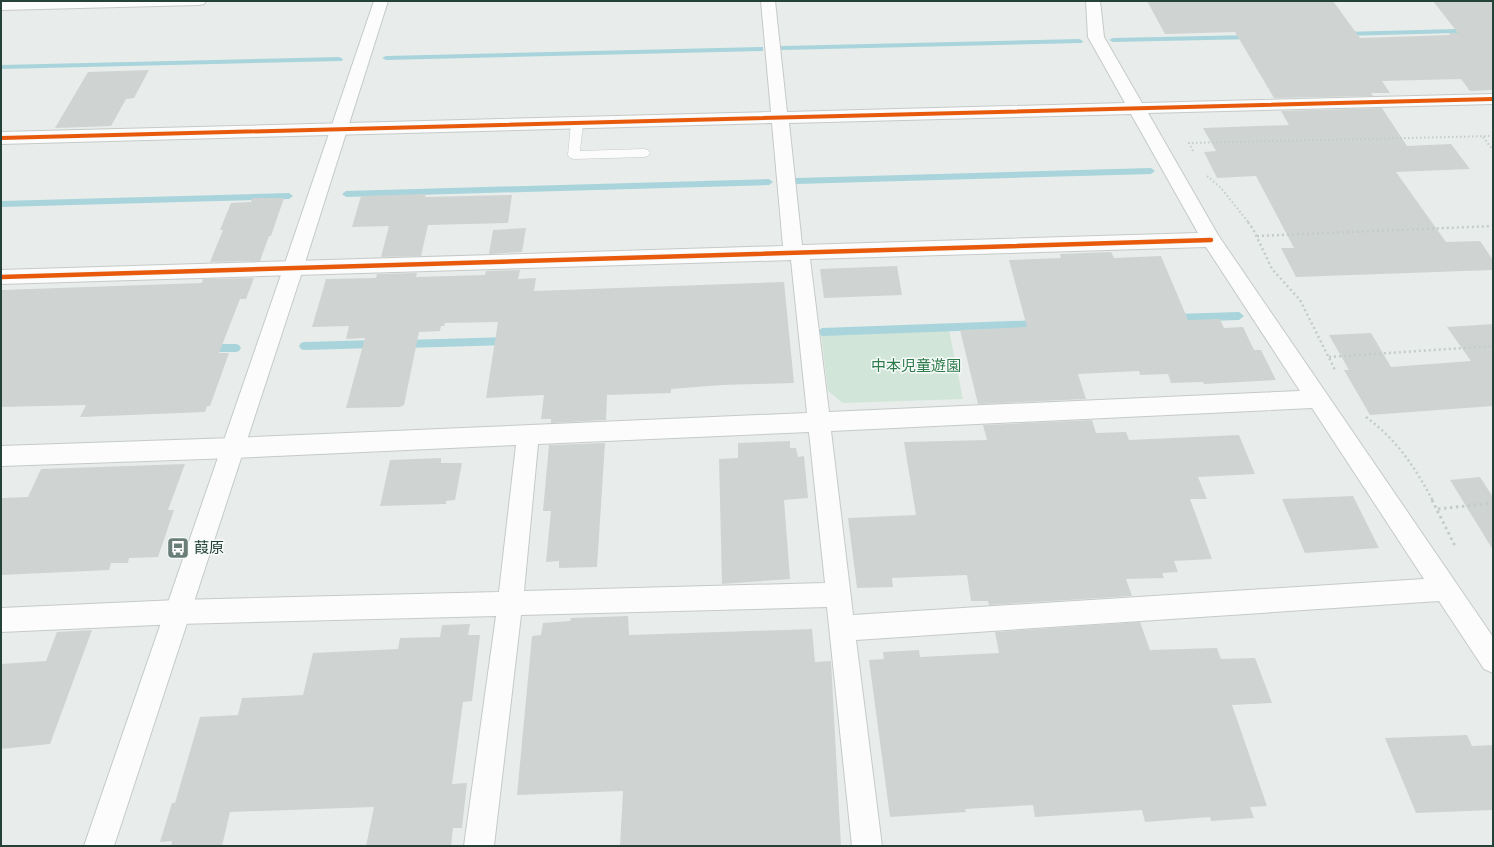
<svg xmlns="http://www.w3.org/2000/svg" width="1494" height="847" viewBox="0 0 1494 847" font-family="'Titillium Web','Noto Sans JP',sans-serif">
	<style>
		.green { fill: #d1e6d8 }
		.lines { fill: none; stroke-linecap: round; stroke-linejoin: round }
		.stream { fill: #a9d4db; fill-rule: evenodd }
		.building { fill: #cfd4d2 }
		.lane-casing { stroke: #c5cac8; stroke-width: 1 }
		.street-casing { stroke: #c5cac8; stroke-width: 2 }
		.secondary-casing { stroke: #c3cbc8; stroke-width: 2 }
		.path-far2 { stroke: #c3ccca; stroke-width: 2; stroke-dasharray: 1.5 2.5; stroke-linecap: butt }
		.path-far1 { stroke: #c3ccca; stroke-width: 2.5; stroke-dasharray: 2 3; stroke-linecap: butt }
		.path { stroke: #c3ccca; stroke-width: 3; stroke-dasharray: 2.5 3.5; stroke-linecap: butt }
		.lane { fill: #fcfcfc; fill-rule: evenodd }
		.street { fill: #fcfcfc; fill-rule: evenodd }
		.secondary { fill: #fcfcfc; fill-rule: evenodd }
		.cycleway-far1-casing { stroke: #f7fbf9; stroke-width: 6 }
		.cycleway-casing { stroke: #f7fbf9; stroke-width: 7 }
		.cycleway-far1 { stroke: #e8590c; stroke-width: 4 }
		.cycleway { stroke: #e8590c; stroke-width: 4.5 }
		.labels { text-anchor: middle; stroke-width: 3; stroke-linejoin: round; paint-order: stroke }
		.park-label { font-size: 15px; fill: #2d7a4b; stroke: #f7fbf9 }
		.poi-label { font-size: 15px; fill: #24423a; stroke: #f7fbf9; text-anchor: start }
	</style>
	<rect width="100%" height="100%" fill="#e8edeb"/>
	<path class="green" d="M949,330L963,399L843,403L828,391L821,334Z"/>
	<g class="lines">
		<g class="stream">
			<path d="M1493,28V32L1343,36L1339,34L1343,32Z"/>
			<path d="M1251,35H1254V39L1113,42L1109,40L1113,38Z"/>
			<path d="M1079,39L1083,41L1082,43L782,50L778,48L782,46Z"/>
			<path d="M760,47H763V51L386,60L382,58L386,56Z"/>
			<path d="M339,57L343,59L342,61L1,69V65Z"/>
			<path d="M1151,168L1155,171L1151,174L796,184L792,181L796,178Z"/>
			<path d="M769,179L773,182L769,185L346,197L342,194L346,191Z"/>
			<path d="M289,193L293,196L289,199L1,207V201Z"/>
			<path d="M1239,312L1244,316L1239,320L1174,322L1169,318L1174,314Z"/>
			<path d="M1040,320L1045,324L1040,328L822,336L817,332L822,328Z"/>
			<path d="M508,337L511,338L513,341L511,344L508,345L404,348L401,347L399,344L401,341L404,340Z"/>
			<path d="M376,340L379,341L381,344L379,347L376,348L304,350L301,349L299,346L301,343L304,342Z"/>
			<path d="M207,344H236L239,345L241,348L239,351L236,352H207L204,351L202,348L204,345Z"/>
		</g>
	</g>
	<g class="building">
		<path d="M1147,1H1333L1360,38L1450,35L1449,33H1458L1433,1H1493V90L1470,91L1461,79L1382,81L1390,93H1371L1373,96L1274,98L1235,32L1165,34Z"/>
		<path d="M149,70L134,98L126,99L111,126L55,128L88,72Z"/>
		<path d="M1382,108L1407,146L1451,144L1470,169L1396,172L1446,242L1480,241L1493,260V270L1296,277L1281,248H1294L1256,176L1217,178L1204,152L1216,151L1203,128L1289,125L1281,111Z"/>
		<path d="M426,194L425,197L512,195L508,223L428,225L421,256L381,257L389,226L352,227L361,196Z"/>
		<path d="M252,198H284L271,236H269L260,261L210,262L223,230H220L231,203L251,202Z"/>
		<path d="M526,228L522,252L489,254L493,230Z"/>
		<path d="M1111,252L1114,258L1161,256L1188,320L1220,319L1224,328L1243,327L1254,350H1261L1276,380L1204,384L1203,382L1171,383L1168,374L1140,375L1139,371L1078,374L1086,399L978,404L960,330L1027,327L1009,260L1061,258L1060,254Z"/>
		<path d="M897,266L902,295L824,298L820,269Z"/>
		<path d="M520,270L518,279L536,278L534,291L784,282L794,383L722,385L671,389V393L607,395L606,420L551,423V419H541L544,395L486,398L498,322L445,323L444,326H441L440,331L419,332L404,405L400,407L346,408L365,338L346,339L349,326L312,327L326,279L376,278L377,274L417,273L416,277L485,275L486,271Z"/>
		<path d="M254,278L246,299H240L219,353H229L210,406H207L205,412L80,417L86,405L1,407V290L202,283L203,279Z"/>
		<path d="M1493,324V406L1370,415L1344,370H1349L1329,335L1371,333L1391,367L1471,361L1447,327Z"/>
		<path d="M1092,420L1096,433L1126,432L1129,440L1239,435L1255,474L1198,477L1207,499H1190L1212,559L1174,561L1178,572L1162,573L1164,578L1126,579L1132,596L989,605L988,601H971L967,575L892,578L893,587L857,588L848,518L916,515L904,442L987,440L983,425Z"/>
		<path d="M790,441V448H796L798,457L804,456L808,498L784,500L790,579L722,584L719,459L738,458V443Z"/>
		<path d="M605,443L597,567L559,568V561L546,562L551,511H543L549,445Z"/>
		<path d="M441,458V463H462L455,500L446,501V504L380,506L390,460Z"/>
		<path d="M185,464L168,510H174L158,557L129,558L128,563H111L109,570L1,575V498L28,497L41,469Z"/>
		<path d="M1480,477L1493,497V550L1450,480Z"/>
		<path d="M1353,496L1379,548L1305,553L1282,499Z"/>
		<path d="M628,616L629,635L812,629L815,662L831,661L841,846H620L623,791L517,795L532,636L541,635L543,623L570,621L571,618Z"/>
		<path d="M1140,622L1150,650L1217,648L1221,659L1255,658L1272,703L1232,705L1267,806L1250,807L1254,818L1211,821L1210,817L1145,822L1142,810L1035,817L1033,805L965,809L966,812L890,817L869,660L884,659L883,652L919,650L920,657L999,653L995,632Z"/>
		<path d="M470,624L468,635H480L472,701L463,702L452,784L467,783L462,828H453L451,846H366L374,807L230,812L222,846H171L172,841L160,842L172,803H175L200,717L238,715L242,698L303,695L313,653L398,649L400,638L440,637L442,625Z"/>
		<path d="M92,630L50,744L1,749V664L46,661L57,632Z"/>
		<path d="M1467,735L1472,746L1493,745V810L1416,813L1385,738Z"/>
	</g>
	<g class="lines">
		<g class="lane-casing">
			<path id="lane" d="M577,119L581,120L583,123L580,151L644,149L648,150L650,153L648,156L644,157L574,159L570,158L568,155L571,123L573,120Z"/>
		</g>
		<g class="street-casing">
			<g id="street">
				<path d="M1,1H206L204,4L199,5L1,10Z"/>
				<path d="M761,1H775L787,112L1125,103L1088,37L1086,1H1100L1104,37L1142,103L1493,94V104L1148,113L1218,235L1493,637V673L1484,669L1439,601L856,640L882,846H852L827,607L521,615L494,846H464L496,616L178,624L1,632V608L178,600L499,592L516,445L233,458L1,466V446L233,438L807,413L791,260L1,284V270L783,246L772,123L1,144V132L771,112ZM1131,114L1198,233L802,245L789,123ZM1206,247L1300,391L829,412L810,259ZM1312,408L1424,579L853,615L831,431ZM809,432L825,583L524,591L538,444Z"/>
			</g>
		</g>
		<g class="secondary-casing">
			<path id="secondary" d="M374,1H388L303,269L114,846H84L283,269Z"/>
		</g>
		<g class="path-far2">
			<path d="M1483,137L1493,150"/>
			<path d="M1193,151L1189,143L1493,136"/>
			<path d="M1207,176L1221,188L1249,223"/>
		</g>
		<g class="path-far1">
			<path d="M1248,222L1253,229L1272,269L1300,300L1336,372"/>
			<path d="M1257,236L1493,226"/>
			<path d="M1329,357L1493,346"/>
			<path d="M1366,417C1398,441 1414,466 1433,501"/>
		</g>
		<g class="path">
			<path d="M1432,500L1456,548"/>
			<path d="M1438,509L1493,503"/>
		</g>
		<use href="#lane" class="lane"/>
		<use href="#street" class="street"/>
		<use href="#secondary" class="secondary"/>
		<g class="cycleway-far1-casing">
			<path id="cycleway-far1" d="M1,138L1493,99"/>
		</g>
		<g class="cycleway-casing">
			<path id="cycleway" d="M1,277L1211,240"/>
		</g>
		<use href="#cycleway-far1" class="cycleway-far1"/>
		<use href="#cycleway" class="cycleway"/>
	</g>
	<defs>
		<g id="bus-square" transform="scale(1.15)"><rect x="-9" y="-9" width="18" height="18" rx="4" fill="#697e78" stroke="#f7fbf9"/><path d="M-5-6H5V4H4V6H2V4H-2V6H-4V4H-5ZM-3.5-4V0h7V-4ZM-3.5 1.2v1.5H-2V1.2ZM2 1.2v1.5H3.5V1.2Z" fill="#fff"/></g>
	</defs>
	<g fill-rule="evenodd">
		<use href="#bus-square" x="178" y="548"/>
	</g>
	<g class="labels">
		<g class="park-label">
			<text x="916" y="371">中本児童遊園</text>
		</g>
		<g class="poi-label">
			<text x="194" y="553">葭原</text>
		</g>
	</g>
	<rect width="1494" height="847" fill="none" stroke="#24423a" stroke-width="4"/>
</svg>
